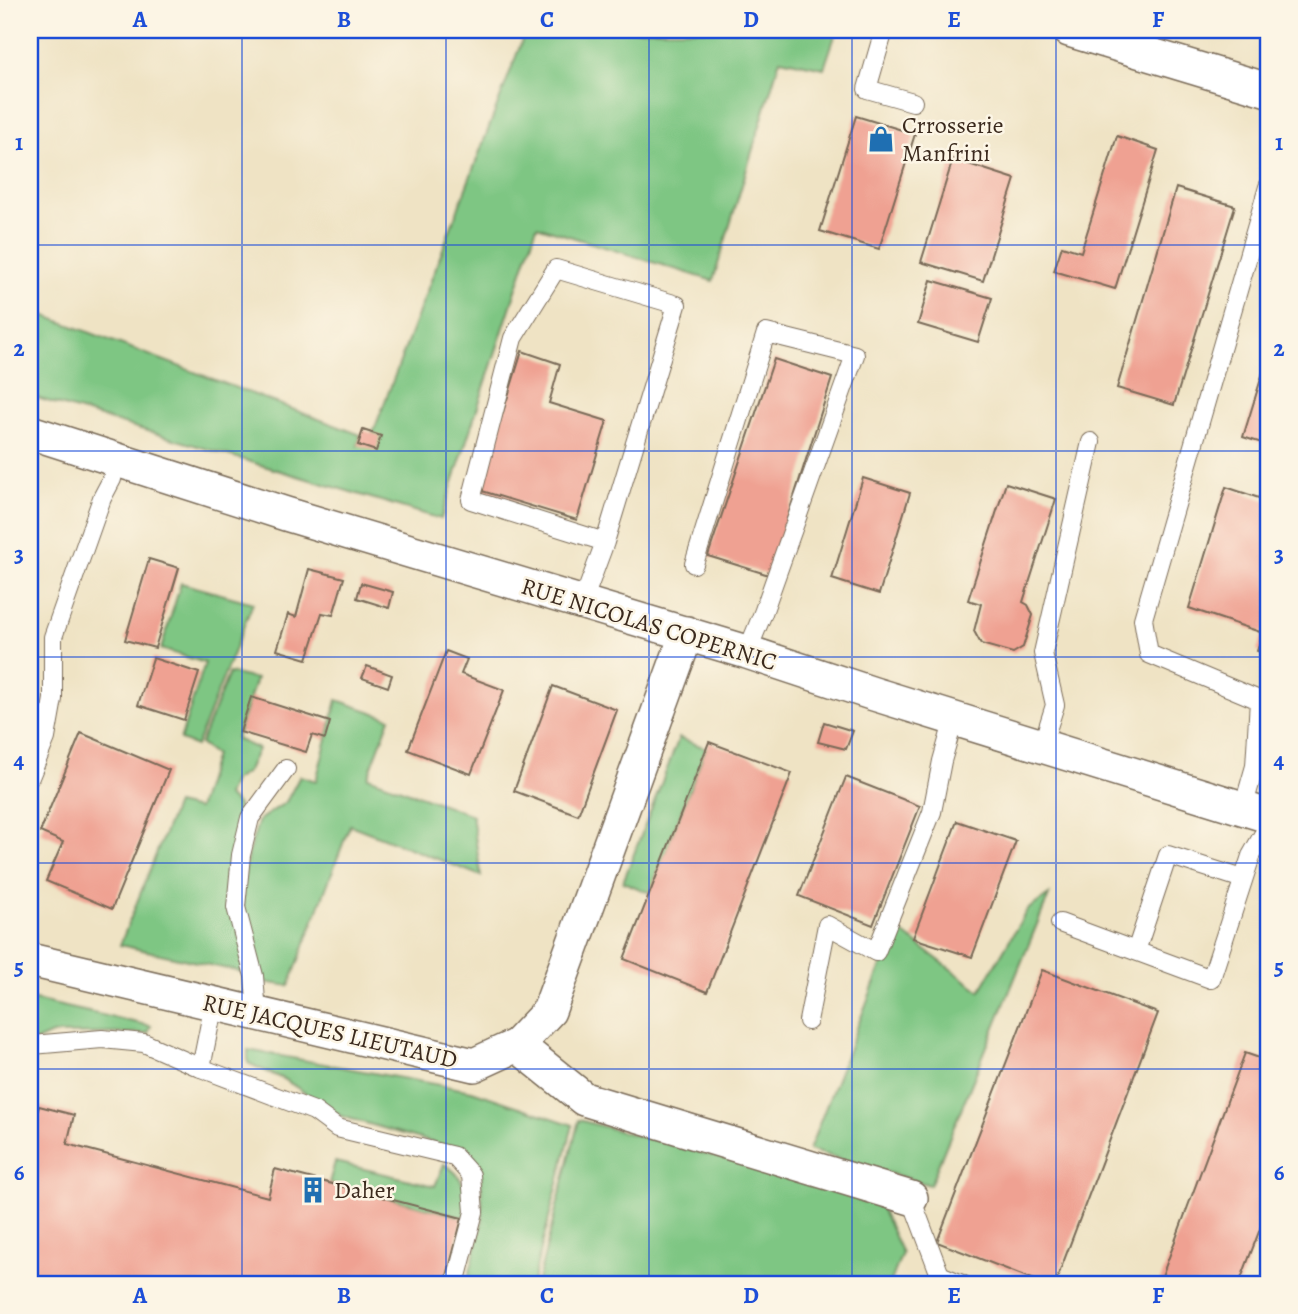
<svg xmlns="http://www.w3.org/2000/svg" width="1298" height="1314" viewBox="0 0 1298 1314" font-family="Alegreya,serif">
	<style>
		.green { fill: #7ec683; stroke: #5c7850; stroke-width: 2 }
		.building { fill: #efa192 }
		.lines { fill: none; stroke-linecap: round; stroke-linejoin: round }
		.lane-casing { stroke: #7a6b58; stroke-width: 20 }
		.street-casing { stroke: #7a6b58; stroke-width: 36 }
		.lane { stroke: #fff; stroke-width: 18 }
		.street { stroke: #fff; stroke-width: 33 }
		.grid { fill: none; stroke: #1d4ed8; stroke-width: 2; stroke-opacity: 0.55 }
		.labels { text-anchor: middle; stroke-width: 5; stroke-linejoin: round; paint-order: stroke }
		.poi-label { font-size: 24px; fill: #3b2a1e; stroke: #fcf5e5; text-anchor: start }
		.street-label { font-size: 24px; fill: #3b2a1e; stroke: #fcf5e5 }
		.neatline { fill: none; stroke: #1d4ed8; stroke-width: 2.5 }
		.grid-label { font-size: 23px; text-anchor: middle; font-weight: bold; fill: #1d4ed8 }
	</style>
	<rect width="100%" height="100%" fill="#fcf5e5"/>
	<filter id="ink" filterUnits="userSpaceOnUse"><feTurbulence type="fractalNoise" baseFrequency=".0143" numOctaves="2"/><feDisplacementMap in="SourceGraphic" scale="14" xChannelSelector="R" yChannelSelector="G"/><feConvolveMatrix kernelMatrix="1 2 1 2 8 2 1 2 1" color-interpolation-filters="sRGB"/></filter>
	<filter id="wash" filterUnits="userSpaceOnUse"><feTurbulence type="fractalNoise" baseFrequency=".00686" numOctaves="4" result="noise"/><feDisplacementMap in="SourceGraphic" scale="28" xChannelSelector="R" yChannelSelector="G"/><feGaussianBlur stdDeviation="1.57" result="paint"/><feColorMatrix in="noise" values="0 0 0 0 0 0 0 0 0 0 0 0 0 0 0 0 0 1.4 0 .05"/><feComposite in="paint" operator="in"/></filter>
	<g filter="url(#wash)">
		<rect width="100%" height="100%" fill="#efe3c4"/>
		<g class="green">
			<path d="M526,30H837L824,68L780,59L713,281L537,226L441,519L30,396V310L361,435L358,445L373,433Z"/>
			<path d="M181,583L253,603L196,746L180,740L205,663L161,649Z"/>
			<path d="M229,673L256,679L236,739L258,749L247,772L233,781L227,796L238,805L234,850L250,974L120,945L176,804L198,809L215,755L200,744Z"/>
			<path d="M337,700L390,718L368,777L472,815L481,876L350,825L289,986L264,982L244,916L242,888L249,851L259,820L286,802L300,776L316,781Z"/>
			<path d="M679,738L706,748L650,893L623,882Z"/>
			<path d="M1049,895L930,1185L809,1150L896,928L980,991L1027,910Z"/>
			<path d="M30,999L151,1026L148,1033L52,1034L30,1044Z"/>
			<path d="M248,1050L472,1091L573,1125L532,1284H467L483,1219L481,1176L464,1157L445,1146L341,1116L285,1080L248,1063Z"/>
			<path d="M579,1120L877,1200L902,1253L890,1284H537Z"/>
			<path d="M335,1162L435,1186L444,1164C463,1174 472,1197 465,1218L329,1183Z"/>
		</g>
		<g id="blocks">
			<g class="building">
				<path d="M856,116L915,134L879,249L820,231Z"/>
				<path d="M1117,136L1158,150L1115,289L1054,271L1062,246L1081,252Z"/>
				<path d="M953,159L1015,179L983,281L921,262Z"/>
				<path d="M1176,188L1235,206L1174,405L1117,388Z"/>
				<path d="M931,280L992,298L978,342L918,324Z"/>
				<path d="M522,351L560,364L549,403L607,421L577,520L479,490Z"/>
				<path d="M1268,356V445L1243,437Z"/>
				<path d="M774,359L832,378L769,575L708,556Z"/>
				<path d="M363,430L381,436L376,451L358,445Z"/>
				<path d="M863,478L910,493L879,594L832,579Z"/>
				<path d="M1006,483L1056,499L1023,602L1028,605L1033,615L1023,647L1013,653L981,644L974,631L981,604L968,600Z"/>
				<path d="M1226,487L1268,501V655L1257,651L1263,633L1189,608Z"/>
				<path d="M149,559L179,568L155,648L125,640Z"/>
				<path d="M309,569L344,578L333,615L322,613L307,659L277,650L288,614L296,617Z"/>
				<path d="M361,583L393,592L389,608L357,598Z"/>
				<path d="M446,651L467,659L461,674L504,690L471,774L408,750Z"/>
				<path d="M153,658L199,673L184,720L138,705Z"/>
				<path d="M367,666L392,675L388,687L362,678Z"/>
				<path d="M553,686L617,710L578,815L514,791Z"/>
				<path d="M251,697L330,722L325,739L312,735L306,752L240,732Z"/>
				<path d="M824,722L853,731L846,749L818,742Z"/>
				<path d="M81,733L169,770L112,909L46,881L63,842L40,832Z"/>
				<path d="M709,742L792,773L707,992L624,959Z"/>
				<path d="M846,777L920,806L873,925L799,896Z"/>
				<path d="M957,821L1016,841L972,957L913,938Z"/>
				<path d="M1042,970L1158,1013L1055,1284H1045L937,1242Z"/>
				<path d="M1245,1053L1268,1061V1208L1239,1284H1159Z"/>
				<path d="M39,1106L74,1115L67,1144L268,1197L275,1169L462,1218L445,1284H30V1140Z"/>
			</g>
		</g>
	</g>
	<g filter="url(#ink)">
		<use href="#blocks" fill-opacity="0" stroke="#7a6b58" stroke-width="2"/>
		<g class="lines">
			<g class="lane-casing">
				<g id="lane">
					<path d="M884,30L867,89L913,102"/>
					<path d="M694,564L766,333L855,355L763,613L747,652"/>
					<path d="M582,604L605,542L677,305L556,269L513,338L471,500L605,542"/>
					<path d="M1042,746L1055,705L1043,653L1091,442"/>
					<path d="M30,777L46,738L53,699V637L102,498L112,479L116,459"/>
					<path d="M1243,808L1255,766L1259,700L1149,654L1143,619L1268,187"/>
					<path d="M1060,923L1211,979L1251,856L1268,826"/>
					<path d="M1136,951L1168,855L1243,879"/>
					<path d="M257,1013L254,976L236,907L241,855L250,818L286,769"/>
					<path d="M808,1021L827,925L876,952L932,812L942,761L954,719"/>
					<path d="M30,1051L32,1045L102,1039L144,1043L201,1068L314,1111L337,1128L454,1156L471,1175L474,1212L455,1284"/>
					<path d="M201,1068L214,1003"/>
					<path d="M911,1198L940,1275L936,1284"/>
					<path d="M940,1275L962,1284"/>
				</g>
			</g>
			<g class="street-casing">
				<g id="street">
					<path d="M1069,30L1268,90"/>
					<path d="M30,432L286,514L747,652L874,694L1268,816"/>
					<path d="M30,960L474,1065L517,1045L549,1011L687,633"/>
					<path d="M517,1045L584,1099L911,1198"/>
				</g>
			</g>
			<use href="#lane" class="lane"/>
			<use href="#street" class="street"/>
		</g>
	</g>
	<path class="grid" d="M242,30V1284M446,30V1284M649,30V1284M852,30V1284M1056,30V1284M30,245H1268M30,451H1268M30,657H1268M30,863H1268M30,1069H1268"/>
	<defs>
		<g id="shop-bare" transform="scale(2.1)"><path d="M-5-2.5h2.3a2.7 3.5 0 0 1 5.4 0H5L5.5 6h-11ZM-1.5-2.5h3a1.5 2.3 0 0 0-3 0Z" fill="#1f6fb2" stroke="#fcf5e5" stroke-width="2.5" paint-order="stroke"/></g>
		<g id="building-bare" transform="scale(2.1)"><path d="M-4-6H4V6H1V3H-1V6H-4ZM-2.5-4.3h1.7v1.8h-1.7ZM.8-4.3h1.7v1.8H.8ZM-2.5-1h1.7V.8h-1.7ZM.8-1h1.7V.8H.8Z" fill="#1f6fb2" stroke="#fcf5e5" stroke-width="2.5" paint-order="stroke"/></g>
	</defs>
	<g fill-rule="evenodd">
		<use href="#shop-bare" x="881" y="139"/>
		<use href="#building-bare" x="313" y="1190"/>
	</g>
	<g class="labels">
		<g class="poi-label">
			<text x="902" y="133">Crrosserie<tspan x="902" dy="28">Manfrini</tspan></text>
			<text x="334" y="1198">Daher</text>
		</g>
		<g class="street-label">
			<text transform="translate(649 624) rotate(17)" y="8">RUE NICOLAS COPERNIC</text>
			<text transform="translate(330 1031) rotate(13)" y="8">RUE JACQUES LIEUTAUD</text>
		</g>
	</g>
	<rect width="1298" height="1314" fill="none" stroke="#fcf5e5" stroke-width="77"/>
	<rect x="38" y="38" width="1222" height="1238" class="neatline"/>
	<g class="grid-label">
		<text x="140" y="27">A</text>
		<text x="344" y="27">B</text>
		<text x="547" y="27">C</text>
		<text x="751" y="27">D</text>
		<text x="954" y="27">E</text>
		<text x="1158" y="27">F</text>
		<text x="19" y="150">1</text>
		<text x="1279" y="150">1</text>
		<text x="19" y="356">2</text>
		<text x="1279" y="356">2</text>
		<text x="19" y="562">3</text>
		<text x="1279" y="562">3</text>
		<text x="19" y="768">4</text>
		<text x="1279" y="768">4</text>
		<text x="19" y="974">5</text>
		<text x="1279" y="974">5</text>
		<text x="19" y="1180">6</text>
		<text x="1279" y="1180">6</text>
		<text x="140" y="1303">A</text>
		<text x="344" y="1303">B</text>
		<text x="547" y="1303">C</text>
		<text x="751" y="1303">D</text>
		<text x="954" y="1303">E</text>
		<text x="1158" y="1303">F</text>
	</g>
</svg>
